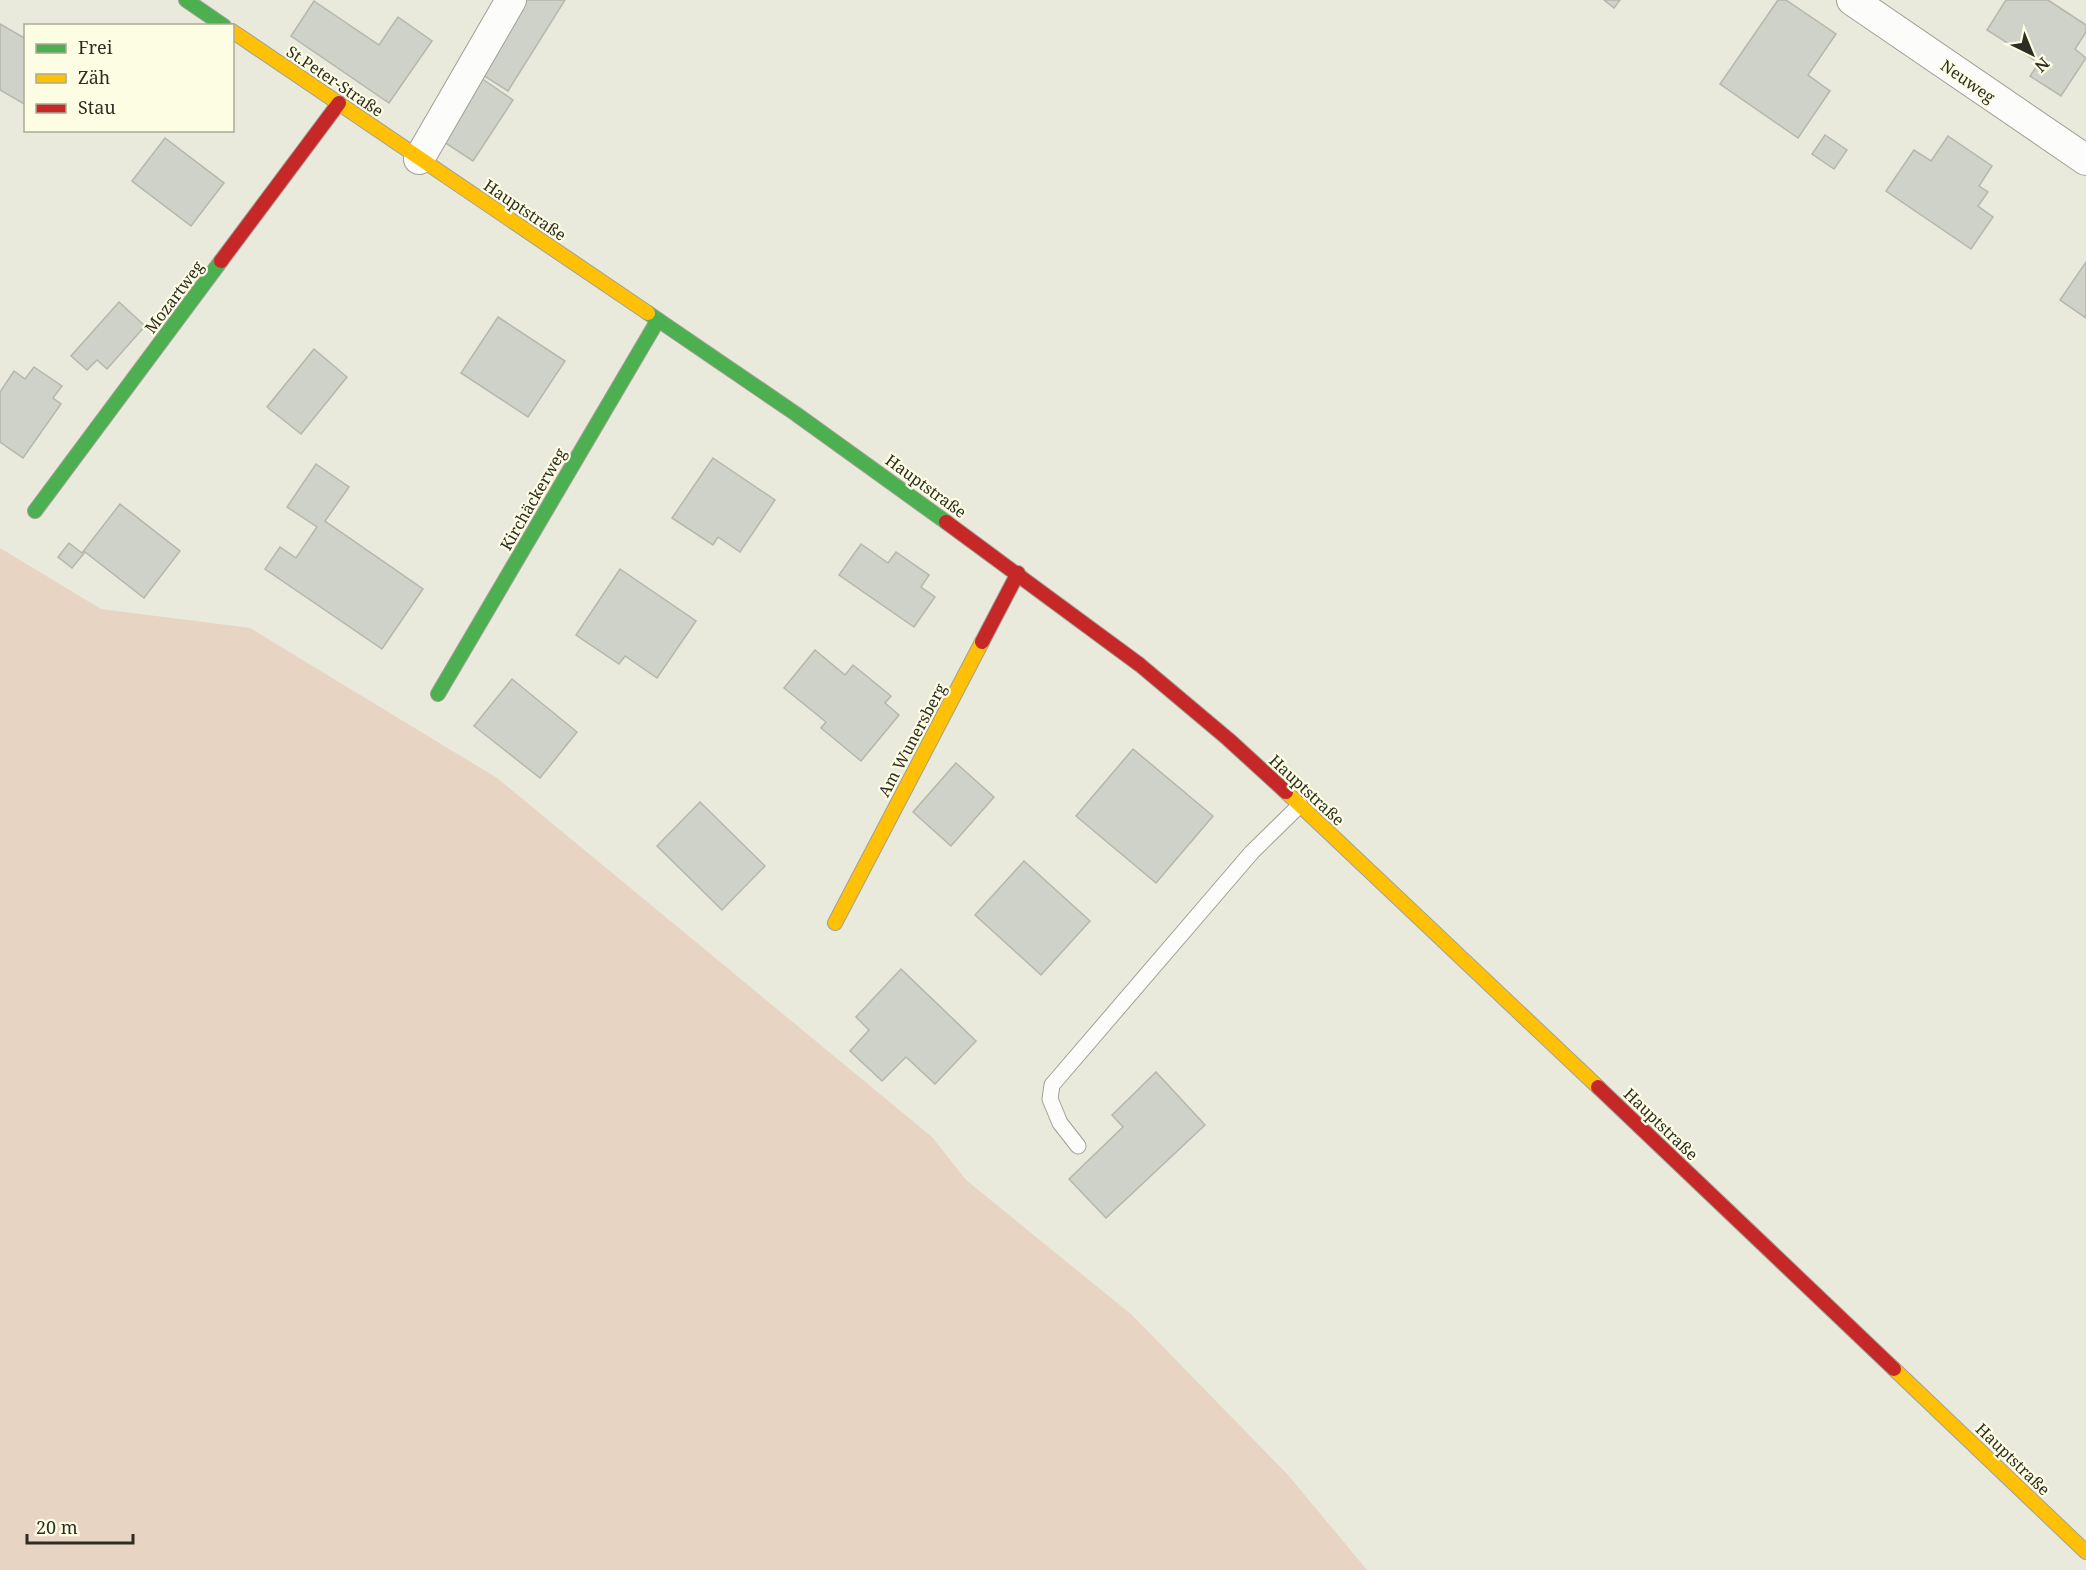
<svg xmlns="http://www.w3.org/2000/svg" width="2086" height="1570" viewBox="0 0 2086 1570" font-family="'Noto Serif',serif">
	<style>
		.green { fill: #e8d4c3 }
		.building { fill: #cfd2c8; stroke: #b5b7ad; stroke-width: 1.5 }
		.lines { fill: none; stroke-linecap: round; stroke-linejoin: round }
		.lane-casing { stroke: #a1a096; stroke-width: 17 }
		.street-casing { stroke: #a1a096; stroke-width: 32 }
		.fast-casing { stroke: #a1a096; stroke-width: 16 }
		.slow-casing { stroke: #a1a096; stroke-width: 16 }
		.jam-casing { stroke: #a1a096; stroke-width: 16 }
		.lane { stroke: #fcfcfa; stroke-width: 15 }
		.street { stroke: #fcfcfa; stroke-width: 30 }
		.fast { stroke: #4caf50; stroke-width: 14 }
		.slow { stroke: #ffc107; stroke-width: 14 }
		.jam { stroke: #c62828; stroke-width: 14 }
		.labels { text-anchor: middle; stroke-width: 4.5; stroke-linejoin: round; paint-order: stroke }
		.street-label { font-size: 16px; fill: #2d2d24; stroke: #fdfde3 }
	</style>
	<rect width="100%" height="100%" fill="#e9e9dc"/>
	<path class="green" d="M0,548L101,609L250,628L497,778L932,1137L966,1180L1132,1315L1288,1475L1367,1570H0Z"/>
	<g class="building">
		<path d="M519,0H565L508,91L475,70Z"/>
		<path d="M1604,0H1620L1614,8Z"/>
		<path d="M1778,0H1786L1836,34L1808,75L1830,91L1798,138L1720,84Z"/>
		<path d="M2006,0H2048L2086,25V32L2075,49L2086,58L2061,96L2030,76L2039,63L1987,30Z"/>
		<path d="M314,1L379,45L398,17L432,41L389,103L291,36Z"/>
		<path d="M0,24L26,39V105L0,90Z"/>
		<path d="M481,78L513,100L473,161L441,140Z"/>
		<path d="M1825,135L1847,150L1834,169L1812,154Z"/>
		<path d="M1948,136L1992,166L1979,186L1988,192L1978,206L1993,217L1971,249L1886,191L1914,150L1931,161Z"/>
		<path d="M165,138L224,183L191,226L132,181Z"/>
		<path d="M2086,262V318L2060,300Z"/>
		<path d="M119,302L145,326L107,369L97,360L87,370L71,356Z"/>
		<path d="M498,317L565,361L528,417L461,373Z"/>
		<path d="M314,349L347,377L301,434L267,407Z"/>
		<path d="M34,367L62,386L53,398L61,404L23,458L0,442V392L14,371L25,379Z"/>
		<path d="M713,458L775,500L740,552L718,537L713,545L672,518Z"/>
		<path d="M316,464L349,487L325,521L423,589L382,649L265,569L280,547L296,558L317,527L287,507Z"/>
		<path d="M120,504L180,551L144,598L85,552L72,568L58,557L69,543L82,553Z"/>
		<path d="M861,544L888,563L896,552L929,575L921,587L935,597L914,627L839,575Z"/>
		<path d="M620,569L696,621L657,678L625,656L619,664L576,635Z"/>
		<path d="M815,650L845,675L853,665L891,696L885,703L899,715L861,761L821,728L826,722L784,688Z"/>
		<path d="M512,679L577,732L540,778L474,726Z"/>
		<path d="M1133,749L1213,816L1156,883L1076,816Z"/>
		<path d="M956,763L994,797L951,846L913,812Z"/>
		<path d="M700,802L765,866L722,910L657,846Z"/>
		<path d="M1024,861L1090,921L1041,975L975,915Z"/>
		<path d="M901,969L976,1041L935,1084L906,1057L882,1081L850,1051L869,1030L856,1017Z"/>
		<path d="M1156,1072L1205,1125L1106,1218L1069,1179L1123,1127L1112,1115Z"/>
	</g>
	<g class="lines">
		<g class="lane-casing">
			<path id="lane" d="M1078,1146L1060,1123L1050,1099L1052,1085L1252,852L1300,805"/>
		</g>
		<g class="street-casing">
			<g id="street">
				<path d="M1852,0L2086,160"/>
				<path d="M419,159L511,0"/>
			</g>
		</g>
		<g class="fast-casing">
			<g id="fast">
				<path d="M186,0L224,26"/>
				<path d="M648,313L796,414L946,522"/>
				<path d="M35,511L221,261"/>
				<path d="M438,694L658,320"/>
			</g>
		</g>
		<g class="slow-casing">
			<g id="slow">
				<path d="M232,31L648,313"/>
				<path d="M1286,792L1598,1087"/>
				<path d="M835,923L982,642"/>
				<path d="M1894,1369L2086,1552"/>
			</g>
		</g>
		<g class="jam-casing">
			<g id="jam">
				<path d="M221,261L339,103"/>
				<path d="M946,522L1140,665L1228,739L1286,792"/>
				<path d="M982,642L1018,573"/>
				<path d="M1598,1087L1894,1369"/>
			</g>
		</g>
		<use href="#lane" class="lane"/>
		<use href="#street" class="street"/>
		<use href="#fast" class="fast"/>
		<use href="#slow" class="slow"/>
		<use href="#jam" class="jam"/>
	</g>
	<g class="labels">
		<g class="street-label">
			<text transform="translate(335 81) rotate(34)" y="6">St.Peter-Straße</text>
			<text transform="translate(1968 81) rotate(35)" y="6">Neuweg</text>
			<text transform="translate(525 210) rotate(34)" y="6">Hauptstraße</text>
			<text transform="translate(174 297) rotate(-53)" y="6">Mozartweg</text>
			<text transform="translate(926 486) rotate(36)" y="6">Hauptstraße</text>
			<text transform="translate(533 499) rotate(-60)" y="6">Kirchäckerweg</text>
			<text transform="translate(912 740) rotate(-62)" y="6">Am Wunersberg</text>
			<text transform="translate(1307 790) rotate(43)" y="6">Hauptstraße</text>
			<text transform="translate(1661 1124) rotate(44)" y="6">Hauptstraße</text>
			<text transform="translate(2013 1459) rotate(44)" y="6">Hauptstraße</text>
		</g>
	</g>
	<rect x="24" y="24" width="210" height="108" fill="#fdfde3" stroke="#aaaa97" stroke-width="1.5"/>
	<rect x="36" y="44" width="30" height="9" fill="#4caf50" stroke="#aaaa97" stroke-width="1.5"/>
	<text x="78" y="54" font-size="18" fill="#2d2d24">Frei</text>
	<rect x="36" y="74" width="30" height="9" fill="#ffc107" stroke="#aaaa97" stroke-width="1.5"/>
	<text x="78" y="84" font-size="18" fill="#2d2d24">Zäh</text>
	<rect x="36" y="104" width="30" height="9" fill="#c62828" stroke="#aaaa97" stroke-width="1.5"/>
	<text x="78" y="114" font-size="18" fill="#2d2d24">Stau</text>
	<g transform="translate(2032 54) rotate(137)" stroke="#fdfde3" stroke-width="4.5" paint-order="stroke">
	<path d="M0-4.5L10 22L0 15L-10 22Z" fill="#2d2d24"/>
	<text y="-9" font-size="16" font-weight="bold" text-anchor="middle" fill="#2d2d24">N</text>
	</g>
	<path d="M27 1534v9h106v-9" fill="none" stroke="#2d2d24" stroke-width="3"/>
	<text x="36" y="1534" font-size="18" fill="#2d2d24" stroke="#fdfde3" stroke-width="4.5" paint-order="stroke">20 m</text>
</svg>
